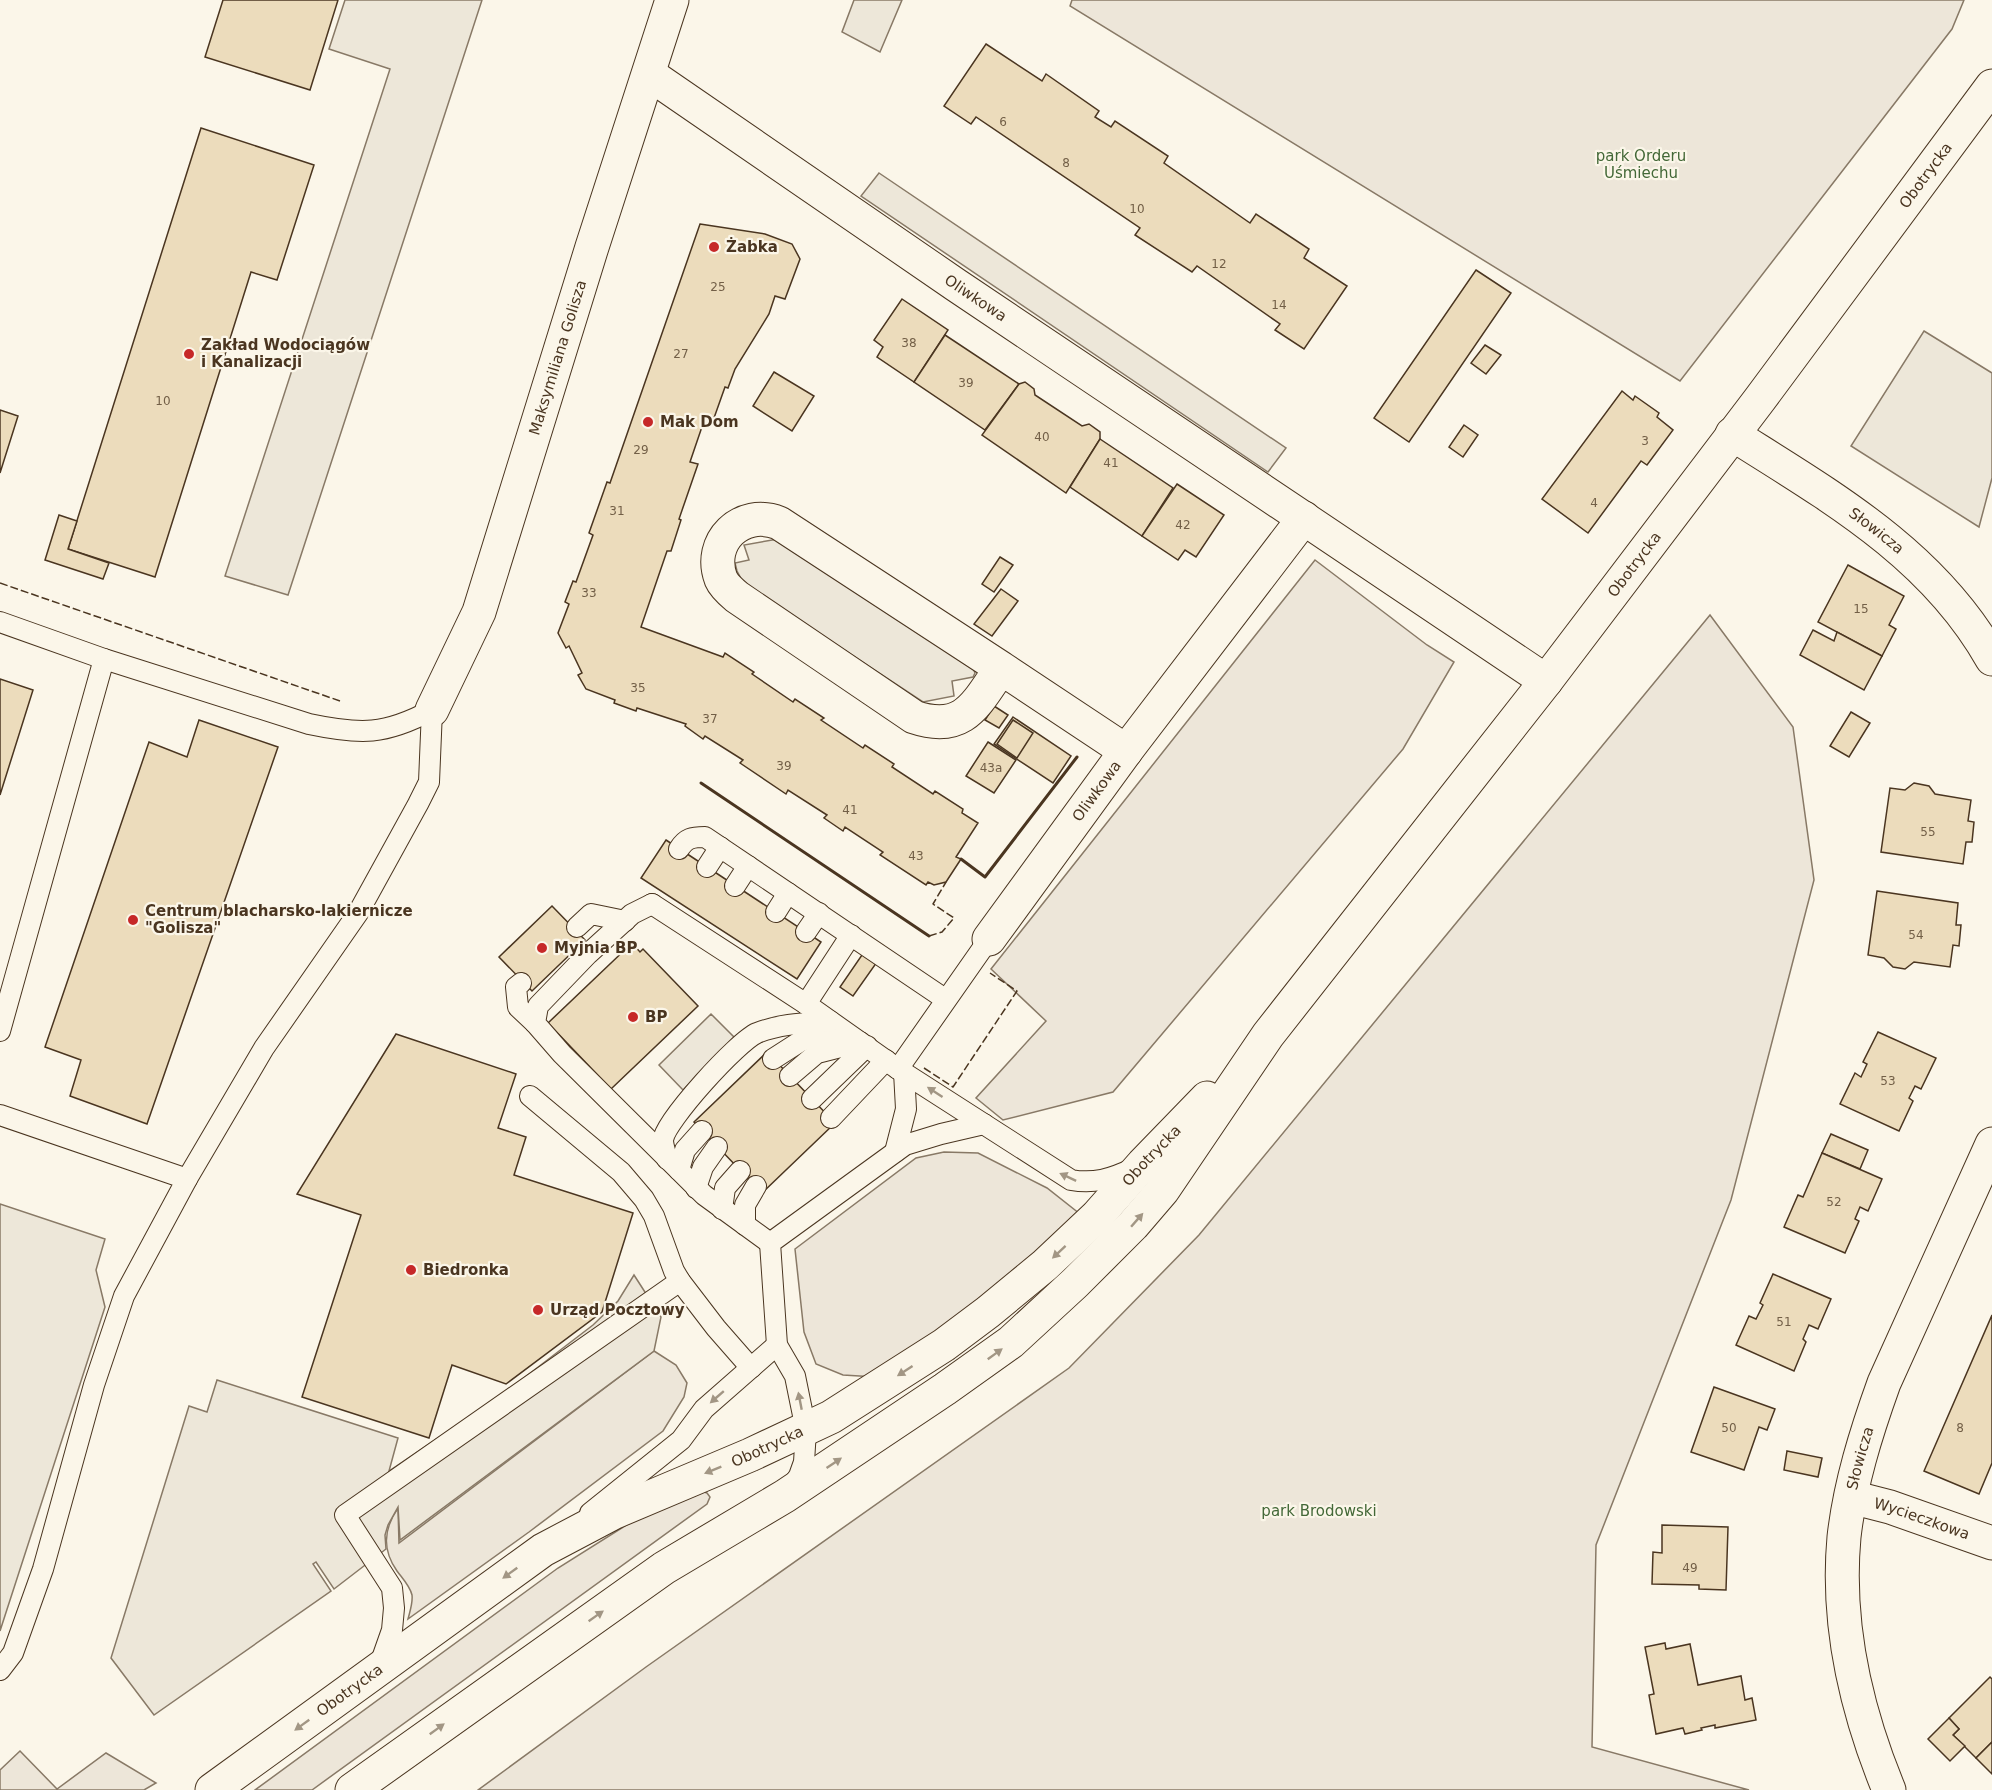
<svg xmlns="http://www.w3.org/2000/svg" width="1992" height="1790" viewBox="0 0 1992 1790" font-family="'DejaVu Sans',sans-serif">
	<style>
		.green { fill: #ede6d9; stroke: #887966; stroke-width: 1.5 }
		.parking { fill: #ede7d9; stroke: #887966; stroke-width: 1.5 }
		.building { fill: #ecdcbc; stroke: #4a3520; stroke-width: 1.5 }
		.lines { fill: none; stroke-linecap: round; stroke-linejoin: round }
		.lane-casing { stroke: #4a3520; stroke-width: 22 }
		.street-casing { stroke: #4a3520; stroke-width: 35 }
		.secondary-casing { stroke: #4a3520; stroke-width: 35 }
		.lane { stroke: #fbf6e9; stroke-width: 20 }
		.street { stroke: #fbf6e9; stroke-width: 33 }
		.secondary { stroke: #fbf6e9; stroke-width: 33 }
		.fence { stroke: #4a3520; stroke-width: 1.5; stroke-dasharray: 8 3; stroke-linecap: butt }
		.wall { stroke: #4a3520; stroke-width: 3 }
		.oneway { fill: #a29684 }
		.poi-dot { fill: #c62828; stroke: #fbf6e9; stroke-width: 2 }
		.labels { text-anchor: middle; stroke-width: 4.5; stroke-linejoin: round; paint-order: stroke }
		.number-label { font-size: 12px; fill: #725f47 }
		.park-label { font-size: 15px; fill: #436837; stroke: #fbf6e9 }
		.street-label { font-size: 15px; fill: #4a3520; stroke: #fbf6e9 }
		.poi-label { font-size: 15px; font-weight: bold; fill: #4a3520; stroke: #fbf6e9; text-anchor: start }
	</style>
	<rect width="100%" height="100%" fill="#fbf6e9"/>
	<g class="green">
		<path d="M1072,0H1964L1952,29L1680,381L1070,6Z"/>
		<path d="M1315,560L1427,645L1454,662L1403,749L1113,1092L1003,1120L976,1098L1046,1021L991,969Z"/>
		<path d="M1710,615L1793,727L1814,880L1731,1200L1596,1545L1592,1747L1749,1790H478L646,1667L1069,1368L1199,1235Z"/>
		<path d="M944,1152L978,1153L1047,1188L1080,1214L1040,1252L876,1377L843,1375L816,1364L804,1332L795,1249L916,1158Z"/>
		<path d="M654,1351L676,1365L687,1383L684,1397L663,1431L529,1532L408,1619C410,1611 413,1603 412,1595C410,1586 402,1578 397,1571C382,1550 384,1528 398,1508L399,1543Z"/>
		<path d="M701,1491L707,1493L710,1497L707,1504L312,1790H255L558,1568L628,1524Z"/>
		<path d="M20,1751L57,1789L106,1753L156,1783L144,1790H0V1770Z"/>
	</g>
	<g class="parking">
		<path d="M345,0H482L288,595L225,576L390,69L329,49Z"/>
		<path d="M854,0H902L880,52L842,32Z"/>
		<path d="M879,173L1286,448L1268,472L861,196Z"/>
		<path d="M1924,331L1992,373V478L1979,527L1851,446Z"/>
		<path d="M778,539L973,668L975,673L973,677L952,681L954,696L923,702L744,584L737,571L735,563L749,560L744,545Z"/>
		<path d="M711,1014L735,1038L683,1090L659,1065Z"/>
		<path d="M0,1204L105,1239L96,1270L105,1307L0,1631Z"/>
		<path d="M634,1275L661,1317L654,1351L400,1540L398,1507L388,1525L385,1535L386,1549L334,1589L316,1562L313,1564L331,1591L154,1715L111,1658L189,1406L207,1412L217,1380L398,1438L389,1471L503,1394L593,1325L618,1301Z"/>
	</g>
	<g class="building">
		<path d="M223,0H338L310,90L205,57Z"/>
		<path d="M986,44L1042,81L1046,74L1099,111L1095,117L1111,127L1115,121L1168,156L1164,163L1250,223L1256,214L1309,249L1304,258L1347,286L1304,349L1275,330L1280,324L1197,266L1192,272L1135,235L1140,228L976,117L971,124L944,106Z"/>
		<path d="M201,128L314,165L277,280L251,272L155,577L68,549Z"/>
		<path d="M700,224L765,234L792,244L800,259L785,299L775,296L769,314L735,369L728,388L725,387L714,418L706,415L690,462L698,464L679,519L681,520L671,551H667L641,627L723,657L725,653L754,672L752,674L793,702L795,699L824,718L821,720L863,748L865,745L894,764L892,767L933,794L935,791L963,809L962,813L978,823L956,857L961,859L946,882L934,885L928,882L926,885L880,855L883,852L845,827L843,831L824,818L827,815L788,790L786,794L740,763L743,760L705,736L703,739L685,726L686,724L637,708L636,711L614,703L615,700L586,689L578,675L582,673L569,646L566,648L558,633L569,604L565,602L573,581L576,582L593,535L589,533L607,482L610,483Z"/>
		<path d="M1476,270L1511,293L1409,442L1374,418Z"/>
		<path d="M902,299L948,330L914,382L877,357L883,347L874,340Z"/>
		<path d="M945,335L1019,384L985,430L914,382Z"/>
		<path d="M1485,345L1501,355L1486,374L1471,363Z"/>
		<path d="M774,372L814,396L792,431L753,406Z"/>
		<path d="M1025,382L1034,389L1035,395L1082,426L1089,424L1100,432V439L1066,493L982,435L1019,384Z"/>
		<path d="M1622,391L1633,400L1635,396L1659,413L1657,417L1673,430L1647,465L1641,461L1588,533L1542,499Z"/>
		<path d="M0,410L18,416L0,473Z"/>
		<path d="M1464,425L1478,435L1463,457L1449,447Z"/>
		<path d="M1100,439L1173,488L1142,536L1070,487Z"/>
		<path d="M1177,484L1224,515L1196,557L1185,550L1178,560L1142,536Z"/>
		<path d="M59,515L77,521L68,549L109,563L103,579L45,560Z"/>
		<path d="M1000,557L1013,565L994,592L982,584Z"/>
		<path d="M1848,565L1904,596L1889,625L1896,629L1882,656L1818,622Z"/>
		<path d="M1001,589L1018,601L992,636L974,624Z"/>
		<path d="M1813,630L1834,641L1837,632L1882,656L1864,690L1800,655Z"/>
		<path d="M0,679L33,690L0,795Z"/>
		<path d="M994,706L1008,715L999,728L985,720Z"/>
		<path d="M1851,712L1870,723L1849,757L1830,746Z"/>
		<path d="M1013,717L1071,756L1053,783L994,744Z"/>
		<path d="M199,720L278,747L147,1124L70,1096L81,1060L45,1047L149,742L187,757Z"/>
		<path d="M1013,720L1033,733L1017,758L997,744Z"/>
		<path d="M988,742L1016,760L994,793L966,776Z"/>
		<path d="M1914,783L1929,786L1935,794L1971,800L1968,821L1974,822L1972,842H1966L1963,864L1881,852L1890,788L1905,790Z"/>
		<path d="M666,840L821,942L797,979L641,878Z"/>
		<path d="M1877,891L1958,903L1956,925H1961L1959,946L1953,945L1950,967L1914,962L1905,969L1893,967L1884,958L1868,955Z"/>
		<path d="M552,906L585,940L532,991L499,957Z"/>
		<path d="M632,943L640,952L643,949L698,1006L611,1089L548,1023Z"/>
		<path d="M864,952L877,962L853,996L840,987Z"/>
		<path d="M1878,1032L1936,1058L1921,1089L1915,1086L1909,1098L1913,1101L1899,1131L1840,1104L1855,1073L1861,1077L1867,1064L1863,1062Z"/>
		<path d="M396,1034L516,1074L498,1128L526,1137L514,1175L633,1213L602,1312L506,1384L452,1365L429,1438L302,1397L361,1215L297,1194Z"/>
		<path d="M767,1052L835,1123L762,1193L694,1122Z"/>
		<path d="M1831,1134L1868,1150L1860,1169L1822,1153Z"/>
		<path d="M1822,1153L1882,1179L1868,1211L1860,1207L1855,1219L1859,1221L1845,1253L1784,1227L1798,1195L1803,1197Z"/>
		<path d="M1773,1274L1831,1299L1818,1329L1809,1325L1803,1339L1806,1342L1794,1371L1736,1345L1749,1316L1756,1319L1763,1305L1760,1303Z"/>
		<path d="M1992,1315V1463L1979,1494L1924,1471Z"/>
		<path d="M1714,1387L1775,1409L1767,1430L1759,1427L1744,1470L1691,1452Z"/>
		<path d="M1787,1451L1822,1458L1818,1477L1784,1470Z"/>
		<path d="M1662,1525L1728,1527L1726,1590L1699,1589V1585L1652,1584L1653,1552L1662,1553Z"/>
		<path d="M1665,1643L1666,1649L1690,1644L1698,1685L1741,1676L1745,1700L1752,1698L1756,1720L1715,1728V1725L1701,1728L1702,1730L1685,1734L1683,1728L1656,1734L1649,1695L1654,1694L1645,1647Z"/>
		<path d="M1990,1677L1992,1679V1742L1976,1758L1953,1735L1959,1729L1949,1718Z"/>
		<path d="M1949,1718L1959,1729L1953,1735L1965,1746L1950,1761L1928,1739Z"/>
		<path d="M1992,1742V1774L1976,1758Z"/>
	</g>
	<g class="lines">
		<g class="lane-casing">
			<g id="lane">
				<path d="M0,622L104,659L309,724C361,735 385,735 432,710"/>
				<path d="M679,849C686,838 692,837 705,837L945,999"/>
				<path d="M707,867L720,847"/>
				<path d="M735,886L748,866"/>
				<path d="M652,904L806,1004L898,1069L1071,1180C1094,1184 1111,1179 1132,1169"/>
				<path d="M652,904L632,914L588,954L538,1006L535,1023L562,1054L704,1195L770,1243"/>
				<path d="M776,912L788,893"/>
				<path d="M577,927L591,914L625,921"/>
				<path d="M806,932L819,913"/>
				<path d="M521,983L516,987L518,1007L535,1023"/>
				<path d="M806,1004L851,935"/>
				<path d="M0,1031L104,659"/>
				<path d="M773,1059L801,1041L837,1028"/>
				<path d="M898,1069L989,939"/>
				<path d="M790,1076L817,1053L860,1042"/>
				<path d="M530,1096L621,1172L644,1199L654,1216L674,1271L680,1281L716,1328L751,1368"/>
				<path d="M812,1099L867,1046"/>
				<path d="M0,1115L187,1179L124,1296L94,1385L43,1569L13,1653L0,1670"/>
				<path d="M831,1118L886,1060"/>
				<path d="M895,1152L906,1109L904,1072"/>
				<path d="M667,1159C666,1153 663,1146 663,1140C665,1121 738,1041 757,1033C780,1024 805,1023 830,1021"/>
				<path d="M679,1170L685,1150L702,1131"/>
				<path d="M187,1179L264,1048L358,913L418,804L429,782L432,710"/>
				<path d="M696,1188L703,1167L717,1147"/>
				<path d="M722,1209L725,1188L740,1171"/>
				<path d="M745,1225V1205L756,1186"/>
				<path d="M792,1486L799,1476L804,1462L806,1430L795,1376L777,1345L770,1243L905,1145L941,1134L984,1124"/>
				<path d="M590,1513L681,1440L704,1409L777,1345"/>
				<path d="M379,1667L392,1630L394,1608L392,1588L345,1515L680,1281"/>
			</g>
		</g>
		<g class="street-casing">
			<g id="street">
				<path id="s1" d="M649,74L956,285L1546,681"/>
				<path id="s2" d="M1732,434C1830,496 1933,554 1992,659"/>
				<path d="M1001,668L779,523C741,508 707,542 721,579C724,586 731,592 737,597L914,717C964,734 976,704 1001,668L1126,751"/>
				<path id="s3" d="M432,710L479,612L592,247L672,0"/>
				<path id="s4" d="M989,939L1126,751L1304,518"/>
				<path id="s5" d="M1851,1497L1890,1507L1992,1543"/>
				<path id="s6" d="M1889,1790C1856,1710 1836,1624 1844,1537C1850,1484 1866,1433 1884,1383L1992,1144"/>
			</g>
		</g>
		<g class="secondary-casing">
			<g id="secondary">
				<path id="s7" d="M212,1790L543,1550L615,1512L750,1455L831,1417L944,1345L988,1312L1045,1265L1097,1216L1143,1164L1207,1098"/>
				<path id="s8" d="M352,1790L664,1568L785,1496L945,1389L1011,1342L1075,1283L1133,1225L1163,1190L1268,1035L1546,681L1760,399L1992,86"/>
			</g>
		</g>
		<use href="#lane" class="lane"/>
		<use href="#street" class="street"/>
		<use href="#secondary" class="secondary"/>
		<g class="fence">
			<path d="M0,583L340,701"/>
			<path d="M929,936L942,932L954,918L933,904L946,882"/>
			<path d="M924,1068L953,1087L1017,991L990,973"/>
		</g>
		<g class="wall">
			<path d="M701,783L929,936"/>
			<path d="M961,859L985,877L1077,757"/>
		</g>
	</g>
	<defs><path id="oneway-solid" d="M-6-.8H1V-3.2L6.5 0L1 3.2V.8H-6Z" transform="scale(1.5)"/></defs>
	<g class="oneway">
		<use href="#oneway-solid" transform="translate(935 1092) rotate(-147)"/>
		<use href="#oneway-solid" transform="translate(1068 1177) rotate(-155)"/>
		<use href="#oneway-solid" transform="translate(1137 1220) rotate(-49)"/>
		<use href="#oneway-solid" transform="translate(1059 1252) rotate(137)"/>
		<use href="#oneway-solid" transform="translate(995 1354) rotate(-36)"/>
		<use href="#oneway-solid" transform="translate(905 1371) rotate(147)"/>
		<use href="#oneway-solid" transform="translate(717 1397) rotate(139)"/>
		<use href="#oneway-solid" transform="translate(800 1401) rotate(-101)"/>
		<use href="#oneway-solid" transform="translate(834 1463) rotate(-34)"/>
		<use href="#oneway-solid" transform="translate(713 1470) rotate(158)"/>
		<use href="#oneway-solid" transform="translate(510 1573) rotate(144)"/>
		<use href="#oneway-solid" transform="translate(596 1616) rotate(-35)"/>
		<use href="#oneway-solid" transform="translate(302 1725) rotate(144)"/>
		<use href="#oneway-solid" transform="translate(437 1729) rotate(-36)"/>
	</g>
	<g class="poi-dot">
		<circle cx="714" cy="247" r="6"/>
		<circle cx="189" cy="354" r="6"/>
		<circle cx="648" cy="422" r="6"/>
		<circle cx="133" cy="920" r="6"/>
		<circle cx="542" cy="948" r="6"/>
		<circle cx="633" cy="1017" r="6"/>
		<circle cx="411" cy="1270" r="6"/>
		<circle cx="538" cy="1310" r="6"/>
	</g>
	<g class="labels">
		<g class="number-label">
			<text x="1003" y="126">6</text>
			<text x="1066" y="167">8</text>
			<text x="1137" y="213">10</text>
			<text x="1219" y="268">12</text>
			<text x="718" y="291">25</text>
			<text x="1279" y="309">14</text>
			<text x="909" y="347">38</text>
			<text x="681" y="358">27</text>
			<text x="966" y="387">39</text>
			<text x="163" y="405">10</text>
			<text x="1042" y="441">40</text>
			<text x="1645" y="445">3</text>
			<text x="641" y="454">29</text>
			<text x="1111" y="467">41</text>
			<text x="1594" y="507">4</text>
			<text x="617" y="515">31</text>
			<text x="1183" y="529">42</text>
			<text x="589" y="597">33</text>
			<text x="1861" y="613">15</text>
			<text x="638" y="692">35</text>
			<text x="710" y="723">37</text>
			<text x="784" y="770">39</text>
			<text x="991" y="772">43a</text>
			<text x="850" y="814">41</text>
			<text x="1928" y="836">55</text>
			<text x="916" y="860">43</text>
			<text x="1916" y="939">54</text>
			<text x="1888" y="1085">53</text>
			<text x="1834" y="1206">52</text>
			<text x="1784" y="1326">51</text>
			<text x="1729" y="1432">50</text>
			<text x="1960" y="1432">8</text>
			<text x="1690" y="1572">49</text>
		</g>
		<g class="park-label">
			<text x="1641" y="161">park Orderu<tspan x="1641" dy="17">Uśmiechu</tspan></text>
			<text x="1319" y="1516">park Brodowski</text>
		</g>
		<g class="street-label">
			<text dy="5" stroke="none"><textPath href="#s8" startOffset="2282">Obotrycka</textPath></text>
			<text dy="5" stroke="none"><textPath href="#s1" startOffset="396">Oliwkowa</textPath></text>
			<text dy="5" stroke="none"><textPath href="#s3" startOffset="375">Maksymiliana Golisza</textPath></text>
			<text dy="5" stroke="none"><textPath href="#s2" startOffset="174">Słowicza</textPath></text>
			<text dy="5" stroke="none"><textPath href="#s8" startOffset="1796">Obotrycka</textPath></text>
			<text dy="5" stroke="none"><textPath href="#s4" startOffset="183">Oliwkowa</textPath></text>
			<text dy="5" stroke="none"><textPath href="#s7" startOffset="1142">Obotrycka</textPath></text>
			<text dy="5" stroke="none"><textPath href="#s7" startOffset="656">Obotrycka</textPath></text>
			<text dy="5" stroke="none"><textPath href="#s6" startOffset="340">Słowicza</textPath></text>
			<text dy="5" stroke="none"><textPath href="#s5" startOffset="74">Wycieczkowa</textPath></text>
			<text dy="5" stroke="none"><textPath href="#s7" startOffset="170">Obotrycka</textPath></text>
		</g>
		<g class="poi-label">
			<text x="726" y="252">Żabka</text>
			<text x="201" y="350">Zakład Wodociągów<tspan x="201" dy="17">i Kanalizacji</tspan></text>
			<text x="660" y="427">Mak Dom</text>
			<text x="145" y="916">Centrum blacharsko-lakiernicze<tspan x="145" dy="17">"Golisza"</tspan></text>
			<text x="554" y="953">Myjnia BP</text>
			<text x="645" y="1022">BP</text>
			<text x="423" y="1275">Biedronka</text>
			<text x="550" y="1315">Urząd Pocztowy</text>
		</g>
	</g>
</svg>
